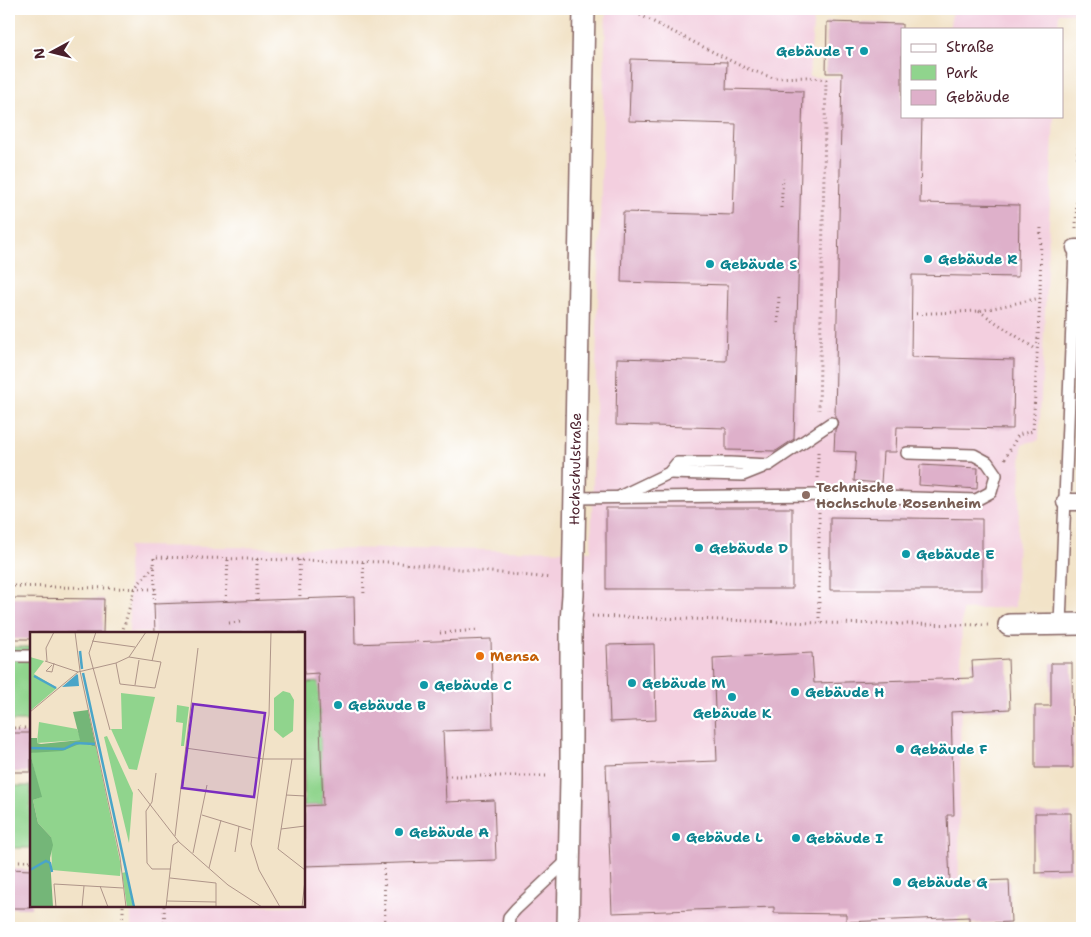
<svg xmlns="http://www.w3.org/2000/svg" width="1091" height="937" viewBox="0 0 1091 937" font-family="'Shantell Sans',sans-serif">
	<style>
		.built { fill: #f3cfdf }
		.green { fill: #90d48d; stroke: #6d7a5c }
		.building { fill: #deb0ca }
		.lines { fill: none; stroke-linecap: round; stroke-linejoin: round }
		.service-casing { stroke: #856462; stroke-width: 14 }
		.pedestrian-casing { stroke: #856462; stroke-width: 19 }
		.minor-casing { stroke: #856462; stroke-width: 24 }
		.path { stroke: #856462; stroke-width: 3; stroke-dasharray: 1 4; stroke-linecap: butt }
		.service { stroke: #fff; stroke-width: 11 }
		.pedestrian { stroke: #fff; stroke-width: 16 }
		.minor { stroke: #fff; stroke-width: 21 }
		.culture-dot { fill: #0f9aa8; stroke: #fff; stroke-width: 2 }
		.education-dot { fill: #8d6e63; stroke: #fff; stroke-width: 2 }
		.food-dot { fill: #e8710a; stroke: #fff; stroke-width: 2 }
		.labels { text-anchor: middle; stroke-width: 4.5; stroke-linejoin: round; paint-order: stroke }
		.culture-label { font-size: 14px; font-weight: bold; fill: #0d838f; stroke: #fff; text-anchor: start }
		.street-label { font-size: 14px; fill: #4a1f2b; stroke: #fff }
		.education-label { font-size: 14px; font-weight: bold; fill: #785e54; stroke: #fff; text-anchor: start }
		.food-label { font-size: 14px; font-weight: bold; fill: #c56008; stroke: #fff; text-anchor: start }
		.inset-river { fill: none; stroke: #4aa5c8; stroke-width: 2.5 }
		.inset-road { fill: none; stroke: #af9589; stroke-width: 1 }
		.view { fill: #7b2cbf; fill-opacity: 0.15; stroke: #7b2cbf; stroke-width: 2.5 }
		.inset-edge { fill: none; stroke: #4a1f2b; stroke-width: 2.5 }
	</style>
	<rect width="100%" height="100%" fill="#fff"/>
	<filter id="ink" filterUnits="userSpaceOnUse"><feTurbulence type="fractalNoise" baseFrequency=".02" numOctaves="2"/><feDisplacementMap in="SourceGraphic" scale="10" xChannelSelector="R" yChannelSelector="G"/><feConvolveMatrix kernelMatrix="1 2 1 2 8 2 1 2 1" color-interpolation-filters="sRGB"/></filter>
	<filter id="wash" filterUnits="userSpaceOnUse"><feTurbulence type="fractalNoise" baseFrequency=".0096" numOctaves="4" result="noise"/><feDisplacementMap in="SourceGraphic" scale="20" xChannelSelector="R" yChannelSelector="G"/><feGaussianBlur stdDeviation="1.12" result="paint"/><feColorMatrix in="noise" values="0 0 0 0 0 0 0 0 0 0 0 0 0 0 0 0 0 1.4 0 .05"/><feComposite in="paint" operator="in"/></filter>
	<g filter="url(#wash)">
		<rect width="100%" height="100%" fill="#f2e3c8"/>
		<g class="built">
			<path d="M606,9H710L814,12L809,77L902,78V116H1054L1039,440L1022,444L1015,607L962,610L958,928H131V906H304V633H129L128,546L591,551Z"/>
			<path d="M953,9H1082V13H1059L1058,29H949Z"/>
		</g>
		<g class="green">
			<rect x="9" y="647" width="22" height="74"/>
			<path d="M319,682L323,805L304,806V683Z"/>
			<rect x="9" y="786" width="22" height="62"/>
		</g>
		<g id="blocks">
			<g class="building">
				<path d="M827,22L902,24V116H922L920,203L1019,205L1018,277L912,275L911,357L1014,360L1013,429L897,427L896,452H883L881,483L854,481L856,452L834,451L835,430L838,423L835,417L842,73H826Z"/>
				<path d="M631,59L727,62L726,89L803,91L794,439L776,451L726,450V428L616,425L617,358L726,361L728,285L621,282L623,212L733,215L736,124L629,121Z"/>
				<path d="M920,465L978,468L977,489L919,485Z"/>
				<rect x="606" y="508" width="186" height="81"/>
				<path d="M830,517L982,519V590H830Z"/>
				<path d="M354,597L355,644L491,639L493,729L443,731L446,802L494,800L496,860L304,866V806L323,805L318,673L304,674V633H155L154,604Z"/>
				<path d="M9,598L104,599L103,633H31V639H9Z"/>
				<path d="M654,644L656,720L610,722L607,645Z"/>
				<path d="M812,653L814,683L973,678L972,661L1008,659L1010,709L951,712L954,815H947L950,882L1009,880L1011,922L969,924V917L846,922V914L774,913V907L612,913L606,765L717,761L713,658Z"/>
				<path d="M1051,663H1072L1073,768H1035V706H1051Z"/>
				<rect x="9" y="733" width="22" height="39"/>
				<path d="M1035,813H1071V872L1035,873Z"/>
				<path d="M9,869L31,870V908H9Z"/>
			</g>
		</g>
	</g>
	<g filter="url(#ink)">
		<use href="#blocks" fill-opacity="0" stroke="#856462" stroke-width="1"/>
		<g class="lines">
			<g class="service-casing">
				<g id="service">
					<path d="M669,473L743,475L763,467"/>
					<path d="M621,496L669,473L677,463H730L769,465L831,423"/>
					<path d="M575,498L819,495L976,500L991,492L996,475L987,462L974,455L907,453"/>
					<path d="M1060,624L1075,248"/>
					<path d="M9,656H31"/>
					<path d="M508,928L509,917L516,909L568,860"/>
				</g>
			</g>
			<g class="pedestrian-casing">
				<g id="pedestrian">
					<path d="M1075,248H1082"/>
					<path d="M1065,502H1082"/>
				</g>
			</g>
			<g class="minor-casing">
				<g id="minor">
					<path d="M1009,625L1082,624"/>
					<path d="M568,928L571,776V621L573,595L584,9"/>
				</g>
			</g>
			<g class="path">
				<path d="M633,9L634,12L743,67L773,78L806,77L826,80L819,410"/>
				<path d="M9,37L11,9"/>
				<path d="M781,208L783,178"/>
				<path d="M1076,228L1082,9"/>
				<path d="M979,311L1037,350"/>
				<path d="M911,314L979,311L1040,298"/>
				<path d="M778,323L779,293"/>
				<path d="M818,452V478"/>
				<path d="M1005,459L1018,435L1033,431L1040,298L1041,225"/>
				<path d="M299,560L300,599"/>
				<path d="M363,562L364,597"/>
				<path d="M9,586L155,589"/>
				<path d="M257,600V559"/>
				<path d="M226,601L228,559"/>
				<path d="M154,604L155,589L154,557L389,562L551,578"/>
				<path d="M592,616L819,623L988,625"/>
				<path d="M229,623L241,622"/>
				<path d="M819,623V512"/>
				<path d="M122,633L135,588L154,566"/>
				<path d="M440,633L479,630"/>
				<path d="M9,728H31"/>
				<path d="M445,776H548"/>
				<path d="M9,861H31"/>
				<path d="M384,864L385,928"/>
				<path d="M123,906V928"/>
				<path d="M164,906L165,928"/>
			</g>
			<use href="#service" class="service"/>
			<use href="#pedestrian" class="pedestrian"/>
			<use href="#minor" class="minor"/>
		</g>
	</g>
	<g class="culture-dot">
		<circle cx="864" cy="51" r="5"/>
		<circle cx="928" cy="259" r="5"/>
		<circle cx="710" cy="264" r="5"/>
		<circle cx="699" cy="548" r="5"/>
		<circle cx="906" cy="554" r="5"/>
		<circle cx="632" cy="683" r="5"/>
		<circle cx="424" cy="685" r="5"/>
		<circle cx="795" cy="692" r="5"/>
		<circle cx="732" cy="697" r="5"/>
		<circle cx="338" cy="705" r="5"/>
		<circle cx="900" cy="749" r="5"/>
		<circle cx="399" cy="832" r="5"/>
		<circle cx="676" cy="837" r="5"/>
		<circle cx="796" cy="838" r="5"/>
		<circle cx="897" cy="882" r="5"/>
	</g>
	<circle class="education-dot" cx="806" cy="495" r="5"/>
	<circle class="food-dot" cx="480" cy="656" r="5"/>
	<g class="labels">
		<g class="culture-label">
			<text x="854" y="56" text-anchor="end">Gebäude T</text>
			<text x="938" y="264">Gebäude R</text>
			<text x="720" y="269">Gebäude S</text>
			<text x="709" y="553">Gebäude D</text>
			<text x="916" y="559">Gebäude E</text>
			<text x="642" y="688">Gebäude M</text>
			<text x="434" y="690">Gebäude C</text>
			<text x="805" y="697">Gebäude H</text>
			<text x="348" y="710">Gebäude B</text>
			<text x="732" y="718" text-anchor="middle">Gebäude K</text>
			<text x="910" y="754">Gebäude F</text>
			<text x="409" y="837">Gebäude A</text>
			<text x="686" y="842">Gebäude L</text>
			<text x="806" y="843">Gebäude I</text>
			<text x="907" y="887">Gebäude G</text>
		</g>
		<g class="street-label">
			<text transform="translate(575 469) rotate(-89)" y="5">Hochschulstraße</text>
		</g>
		<g class="education-label">
			<text x="816" y="492">Technische<tspan x="816" dy="16">Hochschule Rosenheim</tspan></text>
		</g>
		<g class="food-label">
			<text x="490" y="661">Mensa</text>
		</g>
	</g>
	<g transform="translate(30 632)">
		<rect width="275" height="275" fill="#f2e3c8"/>
		<path d="M0,25L14,29L4,42L27,56L0,79ZM253,59L260,61L264,68L263,99L253,106L244,98V66ZM91,61L125,65L107,138L99,137L81,97H92ZM147,73L159,75L154,114H151L153,91L146,90ZM9,90L47,97L51,108L7,111ZM77,104L103,161L99,211L74,105ZM52,111L66,115L91,234L90,244L22,238L21,205L8,191L3,168L11,165L0,121ZM96,240L103,275H97L92,241Z" fill="#90d48d"/>
		<path d="M58,78L66,115L52,111L32,119L0,121L12,165L3,168L8,191L21,205L23,213L20,226L23,275H0V106H7V111L11,112L50,108L43,80Z" fill="#74b678"/>
		<path d="M48,43L49,54L32,55L47,42Z" fill="#4aa5c8"/>
		<path class="inset-river" d="M50,19L52,37M53,41L104,275M4,44L26,56M0,116L34,117L46,111L65,112M0,238L16,229L20,231L22,240"/>
		<path class="inset-road" d="M45,0L50,39L90,225L96,275M66,0L59,21L80,98M241,0L239,83L221,212L229,238L250,275M62,9L105,15M15,29L48,40L86,31L99,25L116,0M17,29L16,16L24,0M122,29L129,0M86,31L90,52L125,56L131,30L99,25M22,33L16,39L22,40L24,31M105,53L109,28M0,80L48,40M155,116L234,127H275M262,127L248,217L275,238M126,141L122,170L116,179L117,231L122,237H141M108,157L149,210L198,253L232,275M256,163L275,164M172,183L221,198M251,197L275,194M145,204L168,16M205,220L209,194M163,221L177,153M179,236L191,188M140,246L186,251V275M70,254L78,275M137,269L186,270M26,275L24,252L93,256M52,275L54,254M136,275L143,213L149,209M272,275L275,248"/>
		<path class="view" d="M163,72L235,81L224,165L152,156Z"/>
		<rect width="275" height="275" class="inset-edge"/>
	</g>
	<rect width="1091" height="937" fill="none" stroke="#fff" stroke-width="30"/>
	<rect x="901" y="28" width="162" height="90" fill="#ffffff" stroke="#b7a5aa"/>
	<rect x="911" y="44" width="25" height="8" fill="#ffffff" stroke="#b7a5aa"/>
	<text x="946" y="52" font-size="15" fill="#4a1f2b">Straße</text>
	<rect x="911" y="65" width="25" height="15" fill="#90d48d" stroke="#b7a5aa"/>
	<text x="946" y="78" font-size="15" fill="#4a1f2b">Park</text>
	<rect x="911" y="90" width="25" height="15" fill="#deb0ca" stroke="#b7a5aa"/>
	<text x="946" y="102" font-size="15" fill="#4a1f2b">Gebäude</text>
	<g transform="translate(52 52) rotate(263)" stroke="#ffffff" stroke-width="4" paint-order="stroke">
	<path d="M0-4L9 19L0 12L-9 19Z" fill="#4a1f2b"/>
	<text y="-8" font-size="14" font-weight="bold" text-anchor="middle" fill="#4a1f2b">N</text>
	</g>
</svg>
